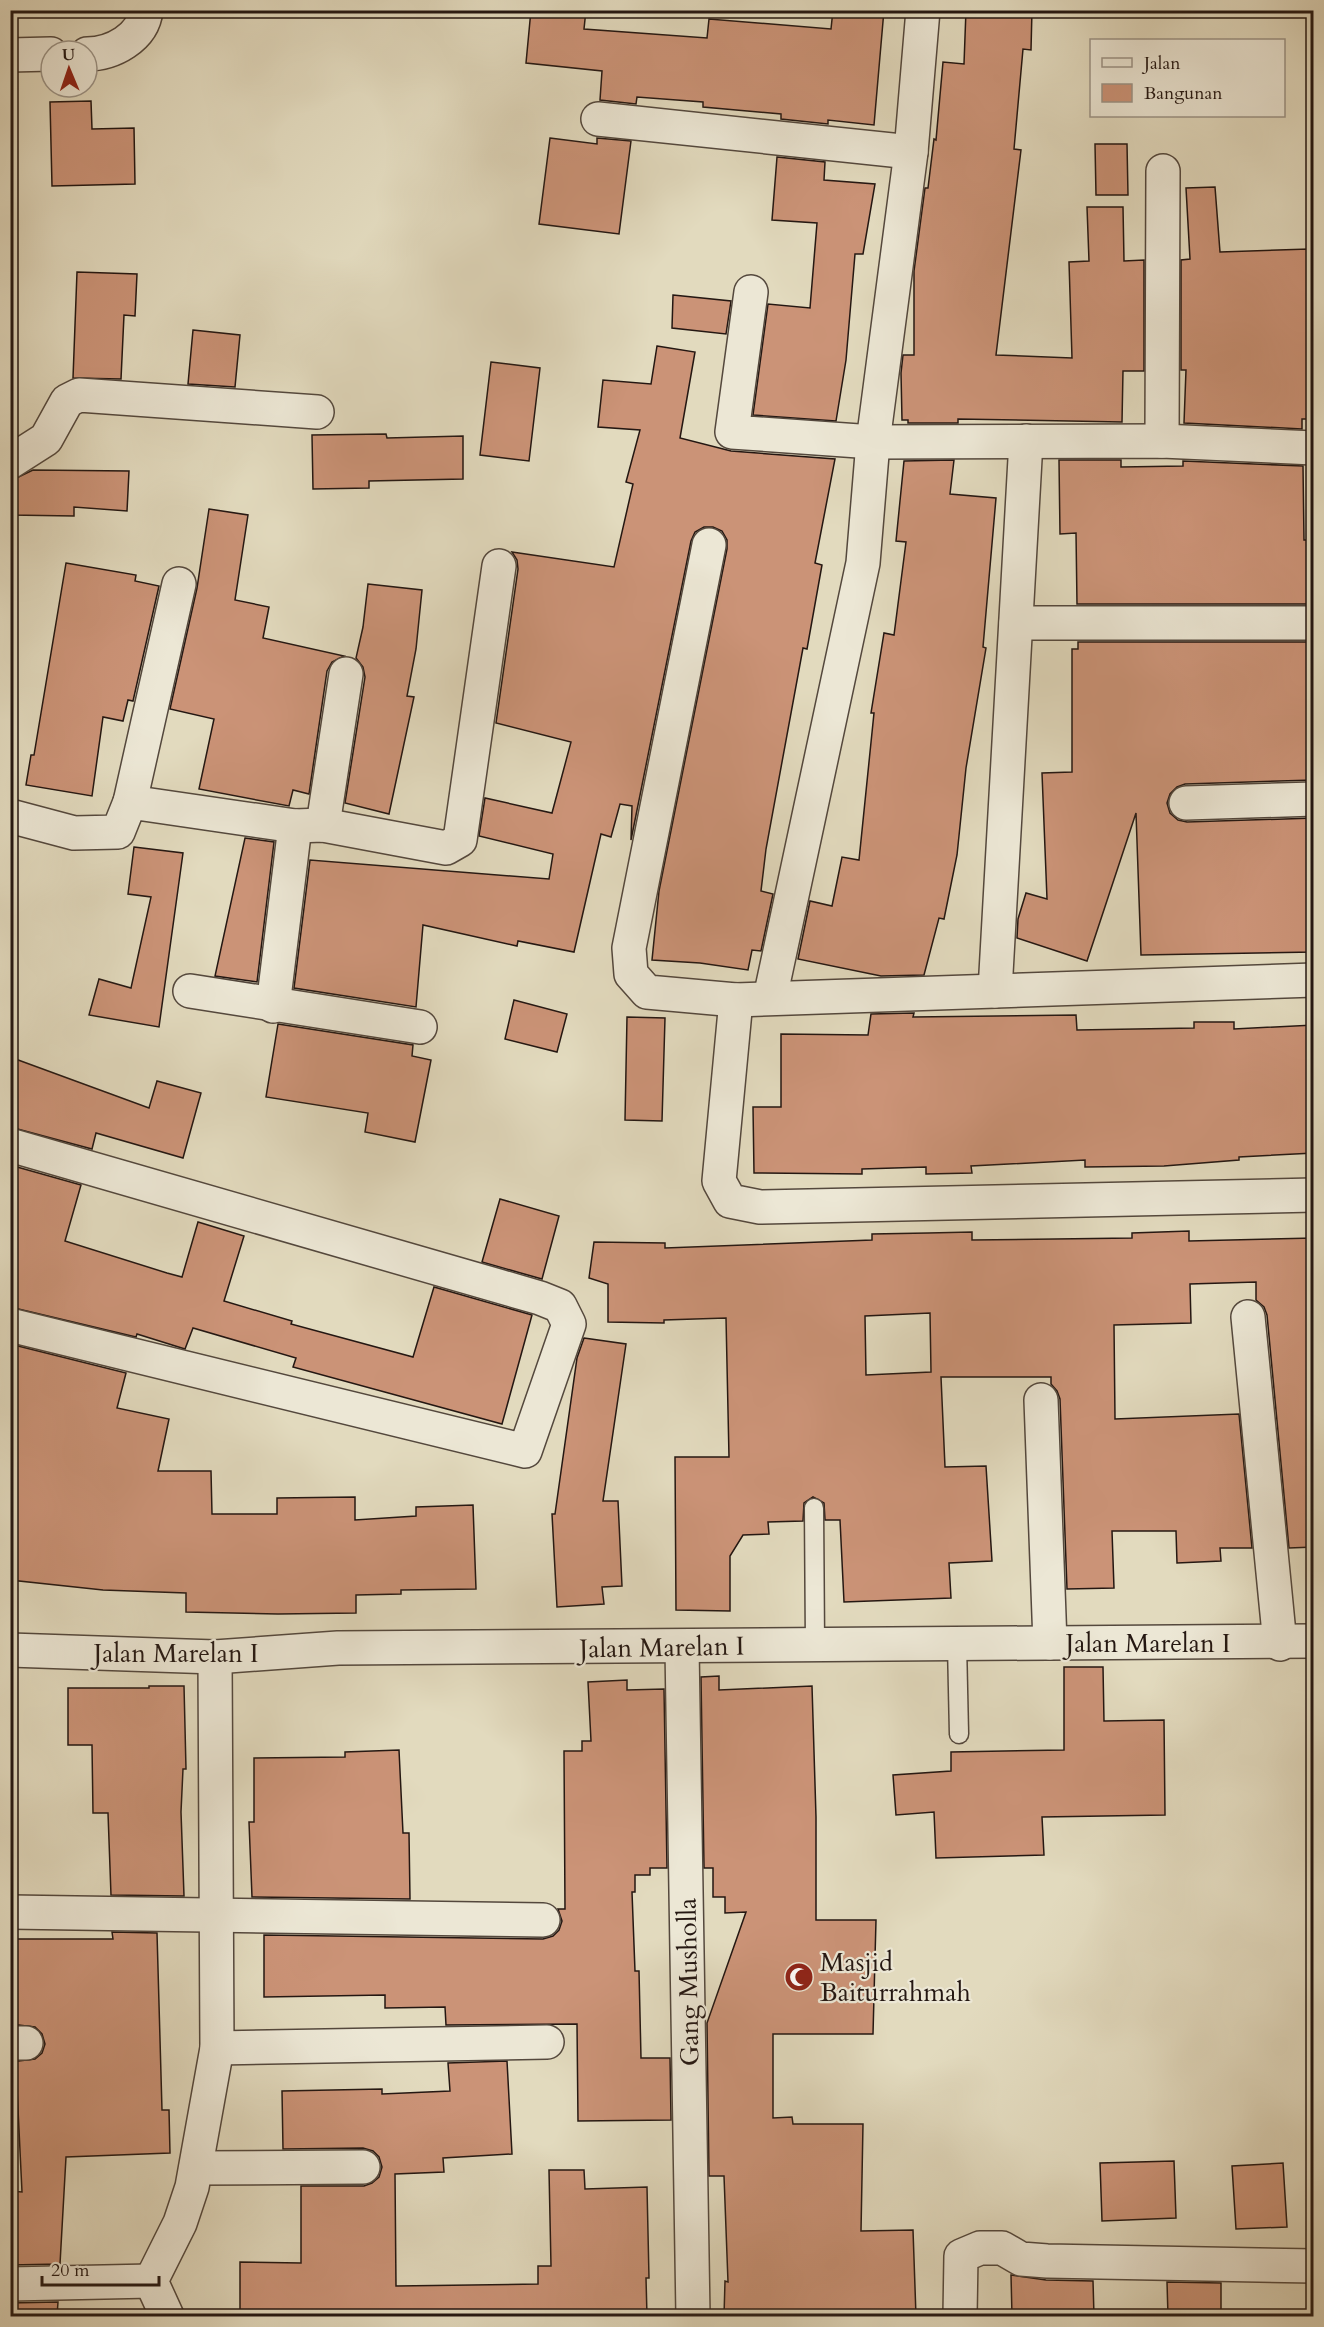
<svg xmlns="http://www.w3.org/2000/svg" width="1324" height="2327" viewBox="0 0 1324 2327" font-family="Cardo,serif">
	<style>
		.building { fill: #cb9377; stroke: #241712; stroke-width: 1.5; fill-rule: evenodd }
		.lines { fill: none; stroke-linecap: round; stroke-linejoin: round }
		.lane-casing { stroke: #54483d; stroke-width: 21 }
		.street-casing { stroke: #54483d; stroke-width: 36 }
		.lane { stroke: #ece7d5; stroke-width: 18 }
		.street { stroke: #ece7d5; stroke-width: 33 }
		.labels { text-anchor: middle; stroke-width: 4.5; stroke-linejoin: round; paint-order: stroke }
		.street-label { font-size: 26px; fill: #241712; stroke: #ece7d5 }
		.poi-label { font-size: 26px; fill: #241712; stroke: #ece7d5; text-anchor: start }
	</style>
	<rect width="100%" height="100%" fill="#e2dabe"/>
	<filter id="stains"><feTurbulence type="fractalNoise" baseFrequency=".00333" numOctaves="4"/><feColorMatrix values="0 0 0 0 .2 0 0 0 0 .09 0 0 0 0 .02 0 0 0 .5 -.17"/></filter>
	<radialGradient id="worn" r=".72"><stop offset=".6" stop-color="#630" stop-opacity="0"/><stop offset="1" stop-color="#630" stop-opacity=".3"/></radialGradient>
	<g class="building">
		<path d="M531,10H586L584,29L707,38L709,19L831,29L833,10H884L874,125L828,120V124L781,119V114L703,107V102L637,97L636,104L600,100L602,71L526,63Z"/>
		<path d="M966,10H1032L1031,50L1023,49L1014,149L1021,150L996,355L1072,358L1069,262L1089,261L1087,207H1123L1124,261L1144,260V371H1123L1122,422L958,419V423H908V420H902L901,373L903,355H914V271L925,188H928L934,139L936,140L943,62L964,64Z"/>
		<path d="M91,101L92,129L134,128L135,184L52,186L50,102Z"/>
		<path d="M550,138L597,144V138L631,141L619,234L539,224Z"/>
		<path d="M1095,144H1127L1128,195H1096Z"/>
		<path d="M777,157L825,162L824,180L875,184L863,254H855L846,360L836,421L753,415L768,304L810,308L817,223L772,220Z"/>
		<path d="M1215,187L1220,252L1309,249L1312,419H1302V429L1184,423L1186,370H1181V260L1190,259L1186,188Z"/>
		<path d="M77,272L137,274L135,316L124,315L121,379L73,378Z"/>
		<path d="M673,295L731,301L726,334L672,328Z"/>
		<path d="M193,330L240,335L235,387L188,384Z"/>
		<path d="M657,346L695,352L680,438L731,451L835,459L815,563L822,565L807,649L803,648L766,849L761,891L773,894L761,951L752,950L748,970L700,963L652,960L659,891L727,549V540L722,531L713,527H704L695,532L691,541L631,840L632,806L620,804L611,837L601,834L574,952L518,941L517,946L423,925L416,1007L294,988L310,860L549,879L553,854L479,836L485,798L552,813L571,742L496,723L518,569L517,560L512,552L614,567L633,484L626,482L640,430L598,427L603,380L651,384Z"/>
		<path d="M491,362L540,368L529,461L480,455Z"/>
		<path d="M386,434L387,438L463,436V479L369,481V488L313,489L312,435Z"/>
		<path d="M954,460L950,494L996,498L983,647L986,648L966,768L957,855L944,919L939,918L924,975L881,976L798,959L810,901L832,906L842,857L859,860L874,713H871L884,633L894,635L906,542L896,541L904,461Z"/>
		<path d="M1059,460H1121V467L1183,466V461L1303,466L1304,540H1314V604H1077L1076,533L1060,534Z"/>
		<path d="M33,470L129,471L127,511L74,507V516L10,515V481Z"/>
		<path d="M209,509L248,515L235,600L269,607L263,638L344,656L332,662L327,671L309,794L293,790L289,806L199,789L214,719L170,709L197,588Z"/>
		<path d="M66,563L136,575L135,581L159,586L133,701L128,700L123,721L103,717L92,796L26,785L31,755H34Z"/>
		<path d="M368,584L422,590L416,649L407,696L414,697L389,814L345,803L365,677L363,667L356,658L363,627Z"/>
		<path d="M1078,642H1314V780L1185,784L1177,787L1170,794L1167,803L1170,813L1178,820L1187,822L1314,818V952L1141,955L1136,813L1087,961L1017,938L1018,919L1026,893L1047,899L1042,773L1072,772V649H1078Z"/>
		<path d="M245,838L274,842L257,982L215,976Z"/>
		<path d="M134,847L183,853L159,1027L89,1015L99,979L131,988L151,897L128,894Z"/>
		<path d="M514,1000L567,1014L557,1052L505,1039Z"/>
		<path d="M914,1013L913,1017L1076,1015L1077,1030L1194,1028V1022H1234V1029L1314,1025V1153L1239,1157V1160L1164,1166L1085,1167V1160L971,1166L972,1173L926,1174V1167L862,1169V1174L754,1173L753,1107H781V1034L868,1035L871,1014Z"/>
		<path d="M627,1017L665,1018L662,1121L625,1120Z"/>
		<path d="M278,1024L413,1045L412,1056L431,1060L415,1142L365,1132L368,1113L266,1097Z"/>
		<path d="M10,1057L149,1108L157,1081L201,1093L183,1158L96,1133L92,1149L10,1127Z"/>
		<path d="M10,1165L81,1185L65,1241L167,1273L182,1277L198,1222L244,1236L224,1301L292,1321L291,1324L413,1357L434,1287L532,1315L502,1424L293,1367L296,1358L193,1328L185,1349L137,1334L136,1337L10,1307Z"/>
		<path d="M500,1199L559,1216L542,1279L482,1262Z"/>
		<path d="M1189,1231V1241L1314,1238V1547L1289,1548L1267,1315L1264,1307L1256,1300V1282L1190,1284L1191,1323L1114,1325L1115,1419L1239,1414L1252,1548H1220L1221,1561L1177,1563L1176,1531H1112L1114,1588L1067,1589L1060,1399L1057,1391L1051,1384V1377H941L945,1467L986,1466L992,1561L949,1563L951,1598L844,1602L840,1520H825L824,1503L813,1497L804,1503L803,1521L768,1522L769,1534L743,1535L730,1556V1611L676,1610L675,1457H729L726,1318L664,1320V1323L608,1322V1284L589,1278L594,1242L665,1243V1248L872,1240V1234L928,1233L972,1232V1240L1132,1238V1233ZM930,1313L931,1372L866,1375L865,1316Z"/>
		<path d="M584,1338L626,1344L603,1501H618L622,1586L602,1587L604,1604L557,1607L552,1514H555L577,1358Z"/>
		<path d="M10,1344L126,1373L117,1408L169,1419L158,1471H211L212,1514H277V1498L355,1497V1520L416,1516V1507L473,1505L476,1589L401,1590V1594L356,1595V1613L278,1614L186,1612V1593L103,1590L10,1580Z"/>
		<path d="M1064,1667H1103L1104,1721L1164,1720L1165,1815L1042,1817L1044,1855L936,1858L934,1812L896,1815L893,1775L951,1771V1752L1064,1750Z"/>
		<path d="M719,1676V1690L812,1686L816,1817V1920H876L873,2034H773V2118L792,2117L793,2124H863L861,2231L913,2230L916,2316H724L725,2281L728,2282L724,2176H709L707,2023L746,1912L725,1913V1897H713V1868H704L701,1677Z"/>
		<path d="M627,1680V1690L664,1689L667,1868H650V1875H635V1892H632L635,1971H639L641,2058H670L671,2120L578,2121L577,2024L446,2025L445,2007L385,2008V1995L264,1997V1935L543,1939L553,1936L559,1930L562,1921L558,1909H565L564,1751H582V1741H591L588,1682Z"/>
		<path d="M149,1686H184L186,1769H183L181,1812L184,1896L111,1895L108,1813H93L92,1745H68V1688H149Z"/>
		<path d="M399,1750L403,1833H409L410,1899L252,1897L249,1822H254V1758L345,1757V1752Z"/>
		<path d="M112,1932L157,1933L162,2110H169L170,2153L66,2157L60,2264L10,2265V2191L22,2192L16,2068H10V2062L35,2059L42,2053L45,2044L42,2034L35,2027L10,2024V1939H113Z"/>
		<path d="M507,2061L512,2154L443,2158L444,2172L395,2174L396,2286L538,2284V2266H551L549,2170H584L585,2189L647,2187L649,2278H646L647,2316H327L326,2310H240V2262L301,2263V2186H364L372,2183L379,2177L382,2167L379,2157L373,2151L363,2148L283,2149L282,2091L382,2089V2094L450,2091L448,2063Z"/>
		<path d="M1174,2161L1176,2218L1102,2221L1100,2163Z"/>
		<path d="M1283,2163L1287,2227L1236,2229L1232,2166Z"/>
		<path d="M1011,2275L1046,2280L1093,2281L1094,2316H1012Z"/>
		<path d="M1167,2282L1221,2283V2316H1168Z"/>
		<path d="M58,2302L57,2316H10V2303Z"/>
	</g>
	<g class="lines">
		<g class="lane-casing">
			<g id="lane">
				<path d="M814,1508L815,1644"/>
				<path d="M957,1644L959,1734"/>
			</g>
		</g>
		<g class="street-casing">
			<g id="street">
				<path d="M87,54C112,54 143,38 146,10"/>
				<path d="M10,55L51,54"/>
				<path d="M598,119L911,152"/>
				<path d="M751,292L732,432L873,442L1162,441L1314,448"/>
				<path d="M1162,441L1163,171"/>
				<path d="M10,462L46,439L67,401L79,395L317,412"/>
				<path d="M709,545L629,948L631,974L647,992L736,1000L1314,980"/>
				<path d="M1016,623H1314"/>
				<path d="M130,802L179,584"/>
				<path d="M1186,803L1314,799"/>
				<path d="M10,816L74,833L118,832L130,802L295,826L323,825L446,848L460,840L499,566"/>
				<path d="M323,825L346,674"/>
				<path d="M190,991L420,1027"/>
				<path d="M995,991L1026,441"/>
				<path d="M770,998L863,563L873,442L911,152L923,10"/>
				<path d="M736,1000L719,1181L730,1201L760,1207L1314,1195"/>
				<path d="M273,1006L295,826"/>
				<path d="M10,1145L540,1298L560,1306L569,1324L525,1451L10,1325"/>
				<path d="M1248,1317L1280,1644"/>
				<path d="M1041,1400L1050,1643"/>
				<path d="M682,1648L693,2316"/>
				<path d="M10,1650L215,1657L338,1648L1314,1641"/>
				<path d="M10,1912L543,1920"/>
				<path d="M10,2043H26"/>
				<path d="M217,2048L547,2042"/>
				<path d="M196,2168L363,2167"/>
				<path d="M10,2284L151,2281"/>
				<path d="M167,2316L151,2281L180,2223L192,2187L217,2048L215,1657"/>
				<path d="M960,2316L961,2256L980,2248H1002L1021,2259L1047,2261L1314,2266"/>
			</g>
		</g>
		<use href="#lane" class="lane"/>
		<use href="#street" class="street"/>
	</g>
	<defs>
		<g id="mosque-disc" transform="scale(1.5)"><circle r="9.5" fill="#8f2418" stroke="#ece7d5"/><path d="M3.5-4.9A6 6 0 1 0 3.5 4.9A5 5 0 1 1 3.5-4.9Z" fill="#fff"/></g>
	</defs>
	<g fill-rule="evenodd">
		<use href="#mosque-disc" x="799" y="1977"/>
	</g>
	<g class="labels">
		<g class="street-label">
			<text x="1148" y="1652">Jalan Marelan I</text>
			<text transform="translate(662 1647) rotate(-1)" y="9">Jalan Marelan I</text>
			<text x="176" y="1662">Jalan Marelan I</text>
			<text transform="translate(688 1982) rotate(-91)" y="9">Gang Musholla</text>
		</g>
		<g class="poi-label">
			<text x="820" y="1971">Masjid<tspan x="820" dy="30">Baiturrahmah</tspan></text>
		</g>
	</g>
	<rect width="1324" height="2327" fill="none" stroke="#e2dabe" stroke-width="36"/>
	<rect x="12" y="12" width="1300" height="2303" fill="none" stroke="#241712" stroke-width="3"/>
	<rect x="18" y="18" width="1288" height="2291" fill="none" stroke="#241712" stroke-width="1.5"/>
	<rect x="1090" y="39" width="195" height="78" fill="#ece7d5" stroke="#9c9487" stroke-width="1.5"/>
	<rect x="1102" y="58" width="30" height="9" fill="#ece7d5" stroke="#9c9487" stroke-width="1.5"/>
	<text x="1144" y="69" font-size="18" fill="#241712">Jalan</text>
	<rect x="1102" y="84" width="30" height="18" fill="#cb9377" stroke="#9c9487" stroke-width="1.5"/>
	<text x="1144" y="99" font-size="18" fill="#241712">Bangunan</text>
	<g transform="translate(69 69) rotate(358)"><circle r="28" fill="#ece7d5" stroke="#9c9487" stroke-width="1.5"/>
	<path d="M0-4.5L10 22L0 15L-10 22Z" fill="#8f2418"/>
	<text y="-9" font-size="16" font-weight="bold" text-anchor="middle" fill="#241712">U</text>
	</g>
	<path d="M42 2276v9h117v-9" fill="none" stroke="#241712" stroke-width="3"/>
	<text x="51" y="2276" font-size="18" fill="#241712" stroke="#ece7d5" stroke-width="4.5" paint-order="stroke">20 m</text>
	<rect width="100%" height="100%" filter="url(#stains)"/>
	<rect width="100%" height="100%" fill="url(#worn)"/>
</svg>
